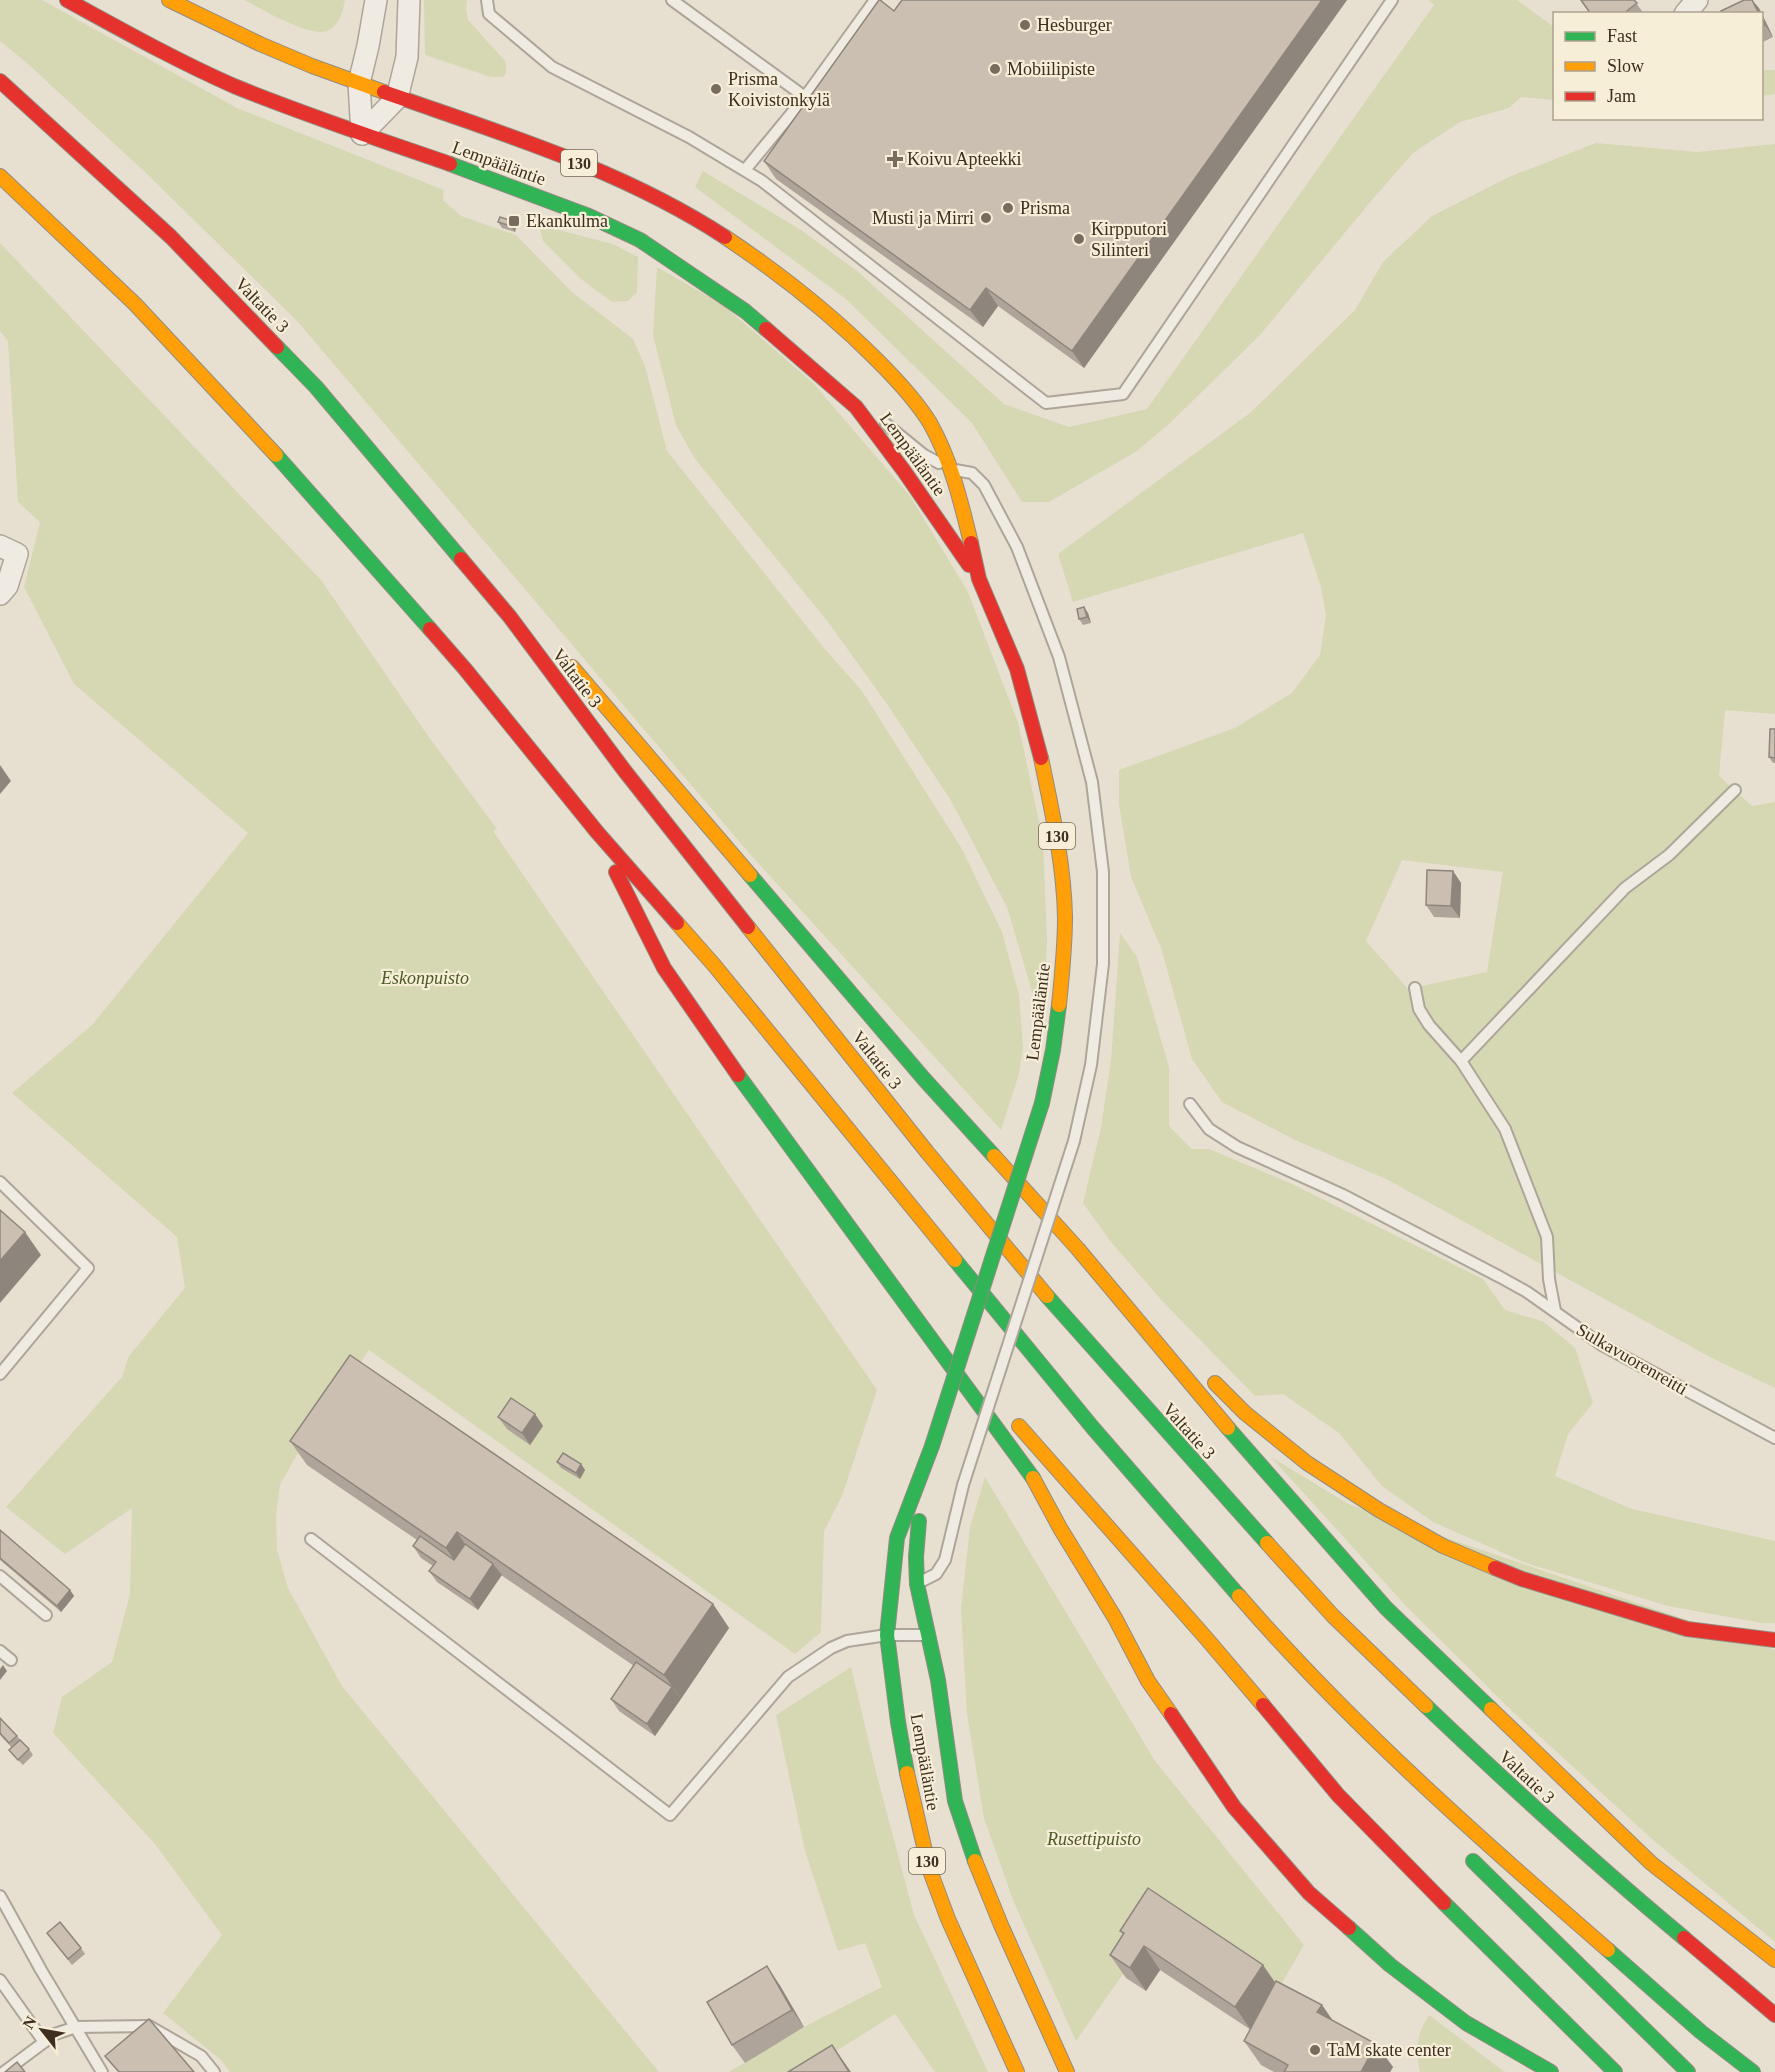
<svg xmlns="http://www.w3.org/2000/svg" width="1775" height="2072" viewBox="0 0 1775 2072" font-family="'Times New Roman',serif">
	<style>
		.green { fill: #d6d7b3; fill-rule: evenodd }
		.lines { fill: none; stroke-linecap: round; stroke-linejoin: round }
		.lane-casing { stroke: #ada599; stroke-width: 14 }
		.street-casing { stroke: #ada599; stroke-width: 24 }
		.fast-casing { stroke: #928b80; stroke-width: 16 }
		.slow-casing { stroke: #928b80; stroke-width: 16 }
		.jam-casing { stroke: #928b80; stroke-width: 16 }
		.lane { stroke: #efebe3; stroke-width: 10 }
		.street { stroke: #efebe3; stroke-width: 21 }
		.fast { stroke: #30b455; stroke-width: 14 }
		.slow { stroke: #ff9f0a; stroke-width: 14 }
		.jam { stroke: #e5322d; stroke-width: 14 }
		.lane-bridge-casing { stroke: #ada599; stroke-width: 14; stroke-linecap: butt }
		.fast-bridge-casing { stroke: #928b80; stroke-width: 16; stroke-linecap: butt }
		.lane-bridge { stroke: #efebe3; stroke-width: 10 }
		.fast-bridge { stroke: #30b455; stroke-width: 14 }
		.wall { fill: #afa499 }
		.shaded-wall { fill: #8e867d }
		.building { fill: #cbbfb2; stroke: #8e867d; stroke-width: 1.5 }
		.poi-dot { fill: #786c5e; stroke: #f7eed8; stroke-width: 2 }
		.labels { text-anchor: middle; stroke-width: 4.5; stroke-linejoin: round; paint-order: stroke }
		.shield { fill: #f7eed8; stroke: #756857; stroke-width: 1.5 }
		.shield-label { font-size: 16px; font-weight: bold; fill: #3d2e20 }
		.poi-label { font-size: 18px; fill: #3d2e20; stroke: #f7eed8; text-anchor: start }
		.street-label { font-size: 18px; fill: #3d2e20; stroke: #f7eed8 }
		.park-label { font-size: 18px; font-style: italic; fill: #4d5a26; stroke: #f7eed8 }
	</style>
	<rect width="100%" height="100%" fill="#e7e0d1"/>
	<g class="green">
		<path d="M0,0H42L237,108L444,190L443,200L461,216L516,235L572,292L633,339L645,366L667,451L824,648L862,691L962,849L1002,932L1019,995L1023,1047L1019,1074L1001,1130L749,853L298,322L147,174L28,64L0,41Z"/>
		<path d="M244,0H345C343,11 339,27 327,31C308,37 262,9 244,0Z"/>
		<path d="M424,0H467L466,9L468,20L506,62V74L503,77H491L428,56L425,54Z"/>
		<path d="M1428,0H1517L1554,27V100L1521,97L1509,108L1460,122L1413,153L1372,200L1260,335L1169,424L1137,451L1049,502H1022L972,423L846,299L695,187L703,171L801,230L857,271L1004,404L1069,427L1147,409L1434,5Z"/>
		<path d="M1762,70H1775V94L1762,96Z"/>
		<path d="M1596,143L1697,152L1775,144V714L1725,710L1719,776L1752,806L1775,802V1388L1712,1358L1386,1179L1295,1140L1222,1102L1192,1059L1161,948L1131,877L1119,804V770L1235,728L1292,693L1320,655L1326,615L1321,587L1303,533L1073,602L1058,554L1250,413L1355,310L1383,262L1432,216L1509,177ZM1402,860L1503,872L1487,972L1408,989L1366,941Z"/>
		<path d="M539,225L613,244L638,257L637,292L628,301L612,302L581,279L543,241Z"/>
		<path d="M0,243L321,580L426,733L497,829L493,831L877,1390L842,1496L824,1531L821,1632L795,1654L369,1350L295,1458L280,1485L276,1517L277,1550L288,1588L342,1686L659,2072H230L221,2060L163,2013L222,1935L155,1844L53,1733L62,1697L112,1662L130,1594L132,1508L65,1554L6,1507L122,1377L129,1356L185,1288L177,1237L12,1093L92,1025L248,833L74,684L24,587L40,522L18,502L8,341L0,331Z"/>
		<path d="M657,267L723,305L813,383L910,496L968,592L1018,723L1043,840L1047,939L1044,1023H1039L1037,1008L1007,907L950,799L887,704L828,622L695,459L676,425L653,335Z"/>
		<path d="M1120,933L1137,957L1169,1067V1126L1192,1149H1209L1290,1183L1483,1279L1505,1310L1544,1322L1575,1348L1593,1403L1568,1434L1555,1476L1632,1509L1775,1541V1623H1762L1668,1606L1526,1563L1433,1522L1382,1486L1339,1433L1283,1394L1255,1396L1164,1303L1111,1242L1083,1203L1101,1128L1111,1061Z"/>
		<path d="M1271,1457L1350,1505L1775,1650V1942L1653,1840L1511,1710L1406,1606Z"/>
		<path d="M985,1477L1155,1761L1304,1945L1279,1988L1137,1954L1076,2041L1013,1900L984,1818L967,1714L961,1609L970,1527Z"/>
		<path d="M851,1667L876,1772L914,1915L988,2072H935L895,2014L803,2072H729L804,2027L882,1987L865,1943L838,1951L805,1851L776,1715Z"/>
		<path d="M1429,2015L1502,2070L1506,2072H1420C1415,2048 1416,2037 1429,2015Z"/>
	</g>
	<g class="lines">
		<g class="lane-casing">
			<g id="lane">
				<path d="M487,0L489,14L552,67L689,137L762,181L1046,403L1123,394L1392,0"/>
				<path d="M672,0L805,97"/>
				<path d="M745,170L805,97L875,0"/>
				<path d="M886,424L924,455L939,463"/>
				<path d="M955,470L972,473L984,485L1017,547L1059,657L1092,782L1103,872V964L1091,1065L1074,1141"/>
				<path d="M1415,988L1419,1009L1429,1025L1461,1061L1505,1129L1547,1237L1549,1279L1555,1311"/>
				<path d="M1461,1061L1625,888L1669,855L1735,790"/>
				<path d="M1190,1104L1209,1129L1237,1147L1343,1195L1500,1277L1527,1292L1602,1345L1775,1438"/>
				<path d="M0,1182L88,1268L0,1374"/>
				<path d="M311,1539L670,1815L788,1677L831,1648L847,1641L887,1635H925"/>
				<path d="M0,1576L46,1615"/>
				<path d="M920,1582L936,1574L945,1560L963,1485"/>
				<path d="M0,1651L11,1660"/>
				<path d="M0,1896L41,1970L102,2072"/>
				<path d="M0,1980L44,2042"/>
				<path d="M4,2072L55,2034L76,2027L149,2026L201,2056L214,2072"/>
			</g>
		</g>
		<g class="street-casing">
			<g id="street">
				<path d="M1685,14L1697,0"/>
				<path d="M362,134L397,98L407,57L409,0"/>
				<path d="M362,134L359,83L368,46L376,0"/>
				<path d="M0,546L17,554L7,586L0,594"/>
			</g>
		</g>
		<g class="fast-casing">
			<g id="fast">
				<path d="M450,164L589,216L640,240L745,311L766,329"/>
				<path d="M277,347L316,387L461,559"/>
				<path d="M276,455L430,629"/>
				<path d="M750,875L924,1079L994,1156"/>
				<path d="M738,1075L1033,1478"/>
				<path d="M1042,1103L1053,1050L1059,1005"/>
				<path d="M955,1260L1093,1428L1239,1596"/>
				<path d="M1047,1296L1267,1543"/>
				<path d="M1228,1428L1386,1608L1491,1709"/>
				<path d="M919,1521L916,1557L917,1584L938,1680L955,1801L975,1861"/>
				<path d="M1426,1706C1510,1786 1595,1864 1684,1938"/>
				<path d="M907,1773L898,1722L887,1635L897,1538L932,1446"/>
				<path d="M1473,1861L1688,2072"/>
				<path d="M1444,1903L1615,2072"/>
				<path d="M1349,1928L1390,1965L1466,2023L1551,2072"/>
				<path d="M1608,1950L1701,2032L1753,2072"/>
			</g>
		</g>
		<g class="slow-casing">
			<g id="slow">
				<path d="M169,0L260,44L312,66L384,92"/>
				<path d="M0,176L135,304L276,455"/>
				<path d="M725,237C779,273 831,314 877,360C896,379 916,400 930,423C951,460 961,502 971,543"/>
				<path d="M572,667L750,875"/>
				<path d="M1041,758C1052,811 1064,864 1065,917C1065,946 1062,976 1059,1005"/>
				<path d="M677,923L714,965L955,1260"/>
				<path d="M748,927L927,1152L1047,1296"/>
				<path d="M994,1156L1078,1249L1228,1428"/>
				<path d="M1215,1383L1245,1413L1307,1463L1379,1510L1443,1546L1495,1568"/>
				<path d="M1019,1426L1206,1638L1263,1705"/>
				<path d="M1033,1478L1060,1528L1115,1618L1148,1681L1171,1714"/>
				<path d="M1267,1543L1333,1616L1426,1706"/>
				<path d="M1239,1596C1351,1725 1479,1838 1608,1950"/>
				<path d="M1491,1709L1651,1863L1775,1960"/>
				<path d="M907,1773L929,1868L948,1919L1017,2072"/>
				<path d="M975,1861L1001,1925L1067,2072"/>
			</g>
		</g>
		<g class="jam-casing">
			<g id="jam">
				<path d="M67,0C122,30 177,61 234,86C305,115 378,139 450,164"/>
				<path d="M0,81L171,237L277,347"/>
				<path d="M384,92C500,133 621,169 725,237"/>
				<path d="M766,329L856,407L904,471L969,565"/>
				<path d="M971,543L979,579L1017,669L1041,758"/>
				<path d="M461,559L510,617L624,770L748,927"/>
				<path d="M430,629L465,669L597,832L677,923"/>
				<path d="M616,872L664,968L738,1075"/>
				<path d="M1495,1568L1522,1579L1687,1629L1775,1640"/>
				<path d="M1263,1705L1338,1795L1444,1903"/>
				<path d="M1171,1714L1234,1807L1309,1893L1349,1928"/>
				<path d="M1684,1938L1775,2015"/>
			</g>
		</g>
		<use href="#lane" class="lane"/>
		<use href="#street" class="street"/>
		<use href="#fast" class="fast"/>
		<use href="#slow" class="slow"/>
		<use href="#jam" class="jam"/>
		<g class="lane-bridge-casing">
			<path id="lane-bridge" d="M963,1485L1074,1141"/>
		</g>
		<g class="fast-bridge-casing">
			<path id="fast-bridge" d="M932,1446L1042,1103"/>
		</g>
		<use href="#lane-bridge" class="lane-bridge"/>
		<use href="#fast-bridge" class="fast-bridge"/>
	</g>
	<g class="wall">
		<path d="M902,0H1347L1084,368L998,306L983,327L776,179L764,161L894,11Z"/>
		<path d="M1580,0H1634L1644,14H1590Z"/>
		<path d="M1759,8L1773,37L1761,43V14Z"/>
		<path d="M512,221L516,227L515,232L502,228L498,222Z"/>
		<path d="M1088,613L1091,623L1083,625L1079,619Z"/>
		<path d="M1775,729V763H1773L1769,757Z"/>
		<path d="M1453,871L1461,883L1460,918L1434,917L1426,905Z"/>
		<path d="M535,1414L543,1426L530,1445L507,1429L498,1417Z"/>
		<path d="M290,1441L713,1604L729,1628L655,1736L619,1711L611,1699L634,1666L501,1575L478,1610L437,1582L429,1571L433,1566L421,1558L413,1546L417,1540L307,1465Z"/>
		<path d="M557,1462L581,1464L585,1470L580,1479L561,1468Z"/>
		<path d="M0,1530L70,1590L74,1596L61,1612L0,1560Z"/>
		<path d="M0,1718L29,1749L33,1755L23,1765L14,1756L9,1750L12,1748L0,1735Z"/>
		<path d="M1120,1931L1275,1983L1322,2005L1332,2020L1376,2044L1393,2067L1390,2072H1274L1261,2065L1244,2041L1251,2030L1160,1970L1146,1991L1126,1978L1110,1955L1123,1934Z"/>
		<path d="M47,1933L81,1948L85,1954L72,1965Z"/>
		<path d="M779,1984L804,2027L745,2063L732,2045Z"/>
	</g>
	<g class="shaded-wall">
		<path d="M1322,0H1347L1084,368L1072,351Z"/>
		<path d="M1752,0L1759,8L1773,37L1765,25L1761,18V14H1759Z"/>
		<path d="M512,221L516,227L515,232L511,226Z"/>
		<path d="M986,288L998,306L983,327L970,310Z"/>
		<path d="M1084,607L1088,613L1091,623L1087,617Z"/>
		<path d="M0,765L11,781L0,794Z"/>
		<path d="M1453,871L1461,883L1460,918L1451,906Z"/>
		<path d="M25,1232L41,1255L0,1303V1261Z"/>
		<path d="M535,1414L543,1426L530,1445L522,1433Z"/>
		<path d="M581,1464L585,1470L580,1479L576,1473Z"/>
		<path d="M457,1532L473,1556L462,1572L446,1548Z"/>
		<path d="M493,1564L502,1575L478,1610L470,1599Z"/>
		<path d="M70,1590L74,1596L61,1612L57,1606Z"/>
		<path d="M713,1604L729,1628L681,1699L664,1675Z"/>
		<path d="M3,1665L7,1671L0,1680V1669Z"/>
		<path d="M672,1687L681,1699L655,1736L647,1724Z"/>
		<path d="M1144,1946L1160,1970L1146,1991L1130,1968Z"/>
		<path d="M1263,1965L1279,1988L1251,2030L1235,2007Z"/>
		<path d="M767,1966L779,1984L804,2027L792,2010Z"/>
		<path d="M1322,2005L1338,2028L1317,2012Z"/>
		<path d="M1376,2044L1393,2067L1390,2072H1361Z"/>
		<path d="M832,2045L851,2072H849Z"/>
	</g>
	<g class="building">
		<path d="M879,0H880L894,11L902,0H1322L1072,351L986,288L970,310L764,161Z"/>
		<path d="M1581,0H1634L1637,3L1623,14H1591Z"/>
		<path d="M1744,0H1752L1759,14H1722L1721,11Z"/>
		<path d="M1761,18L1765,25L1761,27Z"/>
		<path d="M500,217L512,221L511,226L498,222Z"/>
		<path d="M1084,607L1087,617L1079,619L1077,609Z"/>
		<path d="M1770,729H1775V758L1769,757Z"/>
		<path d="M1427,870L1453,871L1451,906L1426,905Z"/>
		<path d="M0,1210L25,1232L0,1261Z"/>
		<path d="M350,1355L713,1604L664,1675L457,1532L446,1548L290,1441Z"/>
		<path d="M511,1398L535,1414L522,1433L498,1417Z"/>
		<path d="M563,1453L581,1464L576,1473L557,1462Z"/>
		<path d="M0,1530L70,1590L57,1606L0,1558Z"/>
		<path d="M420,1536L454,1560L465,1544L493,1564L470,1599L429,1571L436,1562L413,1546Z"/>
		<path d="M636,1662L672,1687L647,1724L611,1699Z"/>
		<path d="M0,1718L17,1736L9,1743L0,1733Z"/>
		<path d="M20,1740L29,1749L18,1760L9,1750Z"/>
		<path d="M1148,1888L1263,1965L1235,2007L1144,1946L1130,1968L1110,1955L1124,1933L1120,1931Z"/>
		<path d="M60,1922L81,1948L68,1959L47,1933Z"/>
		<path d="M767,1966L792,2010L732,2045L707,2002Z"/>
		<path d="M1276,1981L1322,2005L1317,2012L1376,2044L1361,2072H1284L1288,2065L1244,2041Z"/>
		<path d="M149,2019L194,2072H119L105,2056Z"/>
		<path d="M832,2045L849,2072H788Z"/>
		<path d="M17,2062L25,2072H5Z"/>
	</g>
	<g class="poi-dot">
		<circle cx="1025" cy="25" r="6"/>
		<circle cx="995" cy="69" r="6"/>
		<circle cx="716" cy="89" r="6"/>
		<path d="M892 150h6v6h6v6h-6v6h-6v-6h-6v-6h6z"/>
		<circle cx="1008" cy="208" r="6"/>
		<circle cx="986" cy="218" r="6"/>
		<rect x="508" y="215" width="12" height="12" rx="3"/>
		<circle cx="1079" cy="239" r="6"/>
		<circle cx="1315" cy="2050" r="6"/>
	</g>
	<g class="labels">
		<g class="shield">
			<rect x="561" y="150" width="36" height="26" rx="4.5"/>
			<rect x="1039" y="823" width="36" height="26" rx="4.5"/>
			<rect x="909" y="1848" width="36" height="26" rx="4.5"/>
		</g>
		<g class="shield-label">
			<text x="579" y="169">130</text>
			<text x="1057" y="842">130</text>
			<text x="927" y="1867">130</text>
		</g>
		<g class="poi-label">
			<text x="1037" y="31">Hesburger</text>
			<text x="1007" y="75">Mobiilipiste</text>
			<text x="728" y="85">Prisma<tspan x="728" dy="21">Koivistonkylä</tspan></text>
			<text x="907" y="165">Koivu Apteekki</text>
			<text x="1020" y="214">Prisma</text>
			<text x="974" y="224" text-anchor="end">Musti ja Mirri</text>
			<text x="526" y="227">Ekankulma</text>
			<text x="1091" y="235">Kirpputori<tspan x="1091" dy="21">Silinteri</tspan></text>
			<text x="1327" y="2056">TaM skate center</text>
		</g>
		<g class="street-label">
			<text transform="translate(499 163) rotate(20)" y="6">Lempääläntie</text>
			<text transform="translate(262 305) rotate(46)" y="6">Valtatie 3</text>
			<text transform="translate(913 454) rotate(54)" y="6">Lempääläntie</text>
			<text transform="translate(577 678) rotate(53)" y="6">Valtatie 3</text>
			<text transform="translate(1038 1012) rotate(-83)" y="6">Lempääläntie</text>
			<text transform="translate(877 1060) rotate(52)" y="6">Valtatie 3</text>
			<text transform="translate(1632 1359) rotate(30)" y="6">Sulkavuorenreitti</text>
			<text transform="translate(1189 1431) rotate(48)" y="6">Valtatie 3</text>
			<text transform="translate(925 1762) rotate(80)" y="6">Lempääläntie</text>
			<text transform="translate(1527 1777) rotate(43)" y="6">Valtatie 3</text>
		</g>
		<g class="park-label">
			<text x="425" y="984">Eskonpuisto</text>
			<text x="1094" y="1845">Rusettipuisto</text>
		</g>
	</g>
	<rect x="1553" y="12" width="210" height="108" fill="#f7eed8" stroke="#ada18e" stroke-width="1.5"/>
	<rect x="1565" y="32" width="30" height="9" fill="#30b455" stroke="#ada18e" stroke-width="1.5"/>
	<text x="1607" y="42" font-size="18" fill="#3d2e20">Fast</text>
	<rect x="1565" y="62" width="30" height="9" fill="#ff9f0a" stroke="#ada18e" stroke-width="1.5"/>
	<text x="1607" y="72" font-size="18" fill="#3d2e20">Slow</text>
	<rect x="1565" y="92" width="30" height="9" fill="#e5322d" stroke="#ada18e" stroke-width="1.5"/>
	<text x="1607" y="102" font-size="18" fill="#3d2e20">Jam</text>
	<g transform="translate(42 2030) rotate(301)" stroke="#f7eed8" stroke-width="4.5" paint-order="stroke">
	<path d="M0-4.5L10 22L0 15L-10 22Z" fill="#3d2e20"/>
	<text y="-9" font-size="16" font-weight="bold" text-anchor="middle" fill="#3d2e20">N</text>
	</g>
</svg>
